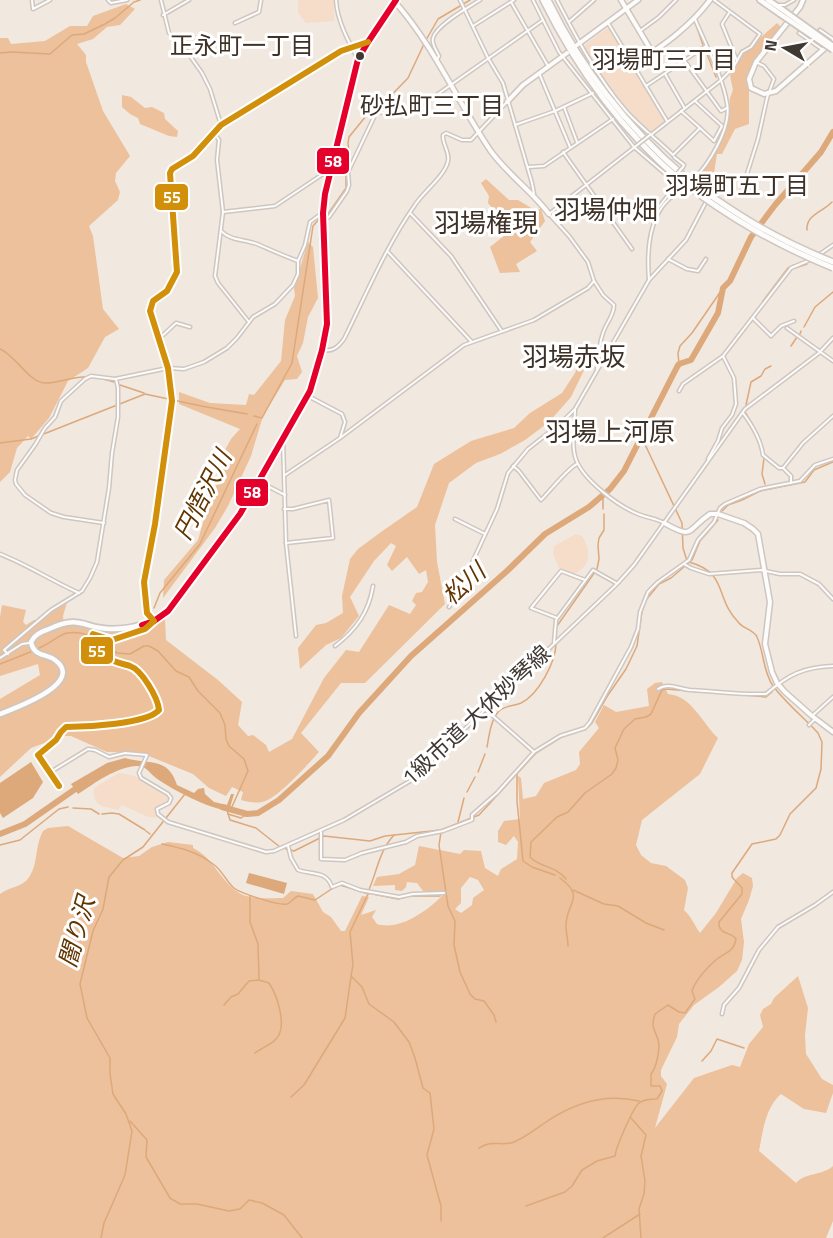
<svg xmlns="http://www.w3.org/2000/svg" width="833" height="1238" viewBox="0 0 833 1238" font-family="'Titillium Web','Noto Sans JP',sans-serif">
	<style>
		.green { fill: #f5ddc9 }
		.forest { fill: #ecc19b; fill-rule: evenodd }
		.water { fill: #dda97b }
		.lines { fill: none; stroke-linecap: round; stroke-linejoin: round }
		.stream { stroke: #dda97b; stroke-width: 1.5 }
		.river { stroke: #dda97b; stroke-width: 6 }
		.street-casing { stroke: #cec6c0; stroke-width: 5 }
		.secondary-casing { stroke: #cec6c0; stroke-width: 7 }
		.primary-casing { stroke: #cec6c0; stroke-width: 8 }
		.highway-casing { stroke: #cec6c0; stroke-width: 8 }
		.street { stroke: #fdfcfa; stroke-width: 2 }
		.secondary { stroke: #fdfcfa; stroke-width: 4 }
		.primary { stroke: #fdfcfa; stroke-width: 4.5 }
		.highway { stroke: #fdfcfa; stroke-width: 5 }
		.street-bridge-casing { stroke: #cec6c0; stroke-width: 5; stroke-linecap: butt }
		.primary-bridge-casing { stroke: #cec6c0; stroke-width: 8; stroke-linecap: butt }
		.highway-bridge-casing { stroke: #cec6c0; stroke-width: 8; stroke-linecap: butt }
		.street-bridge { stroke: #fdfcfa; stroke-width: 2 }
		.primary-bridge { stroke: #fdfcfa; stroke-width: 4.5 }
		.highway-bridge { stroke: #fdfcfa; stroke-width: 5 }
		.bus-1-casing { stroke: #fff; stroke-width: 10 }
		.bus-2-casing { stroke: #fff; stroke-width: 10 }
		.bus-1 { stroke: #e4002b; stroke-width: 6 }
		.bus-2 { stroke: #d2900a; stroke-width: 6 }
		.bus-dot { fill: #3f3833; stroke: #fff; stroke-width: 2 }
		.labels { text-anchor: middle; stroke-width: 6; stroke-linejoin: round; paint-order: stroke }
		.street-label { font-size: 22px; fill: #3f3833; stroke: #fff }
		.neighbourhood-label { font-size: 24px; fill: #3e3127; stroke: #fff }
		.water-label { font-size: 24px; font-style: italic; fill: #623500; stroke: #fff }
		.quarter-label { font-size: 26px; fill: #3e3127; stroke: #fff }
		.line-badge { stroke: #fff; stroke-width: 2 }
		.badge-label { font-size: 16px; text-anchor: middle; font-weight: bold; fill: #fff }
	</style>
	<rect width="100%" height="100%" fill="#f1e8e0"/>
	<g class="green">
		<path d="M298,0H334V21L306,23L298,13Z"/>
		<path d="M609,27L665,121L652,132C623,109 601,79 585,47L586,44Z"/>
		<path d="M576,534L582,536C591,551 592,566 573,574L559,568L553,553L554,546Z"/>
		<path d="M119,773C138,774 153,785 168,794L171,798L169,803L157,811L161,818L148,817L122,805L118,810C103,806 92,807 94,788Z"/>
	</g>
	<g class="forest">
		<path d="M126,4L135,9L120,25L107,27L93,39L77,44L86,55V62L103,111L130,156L116,173L115,181L120,192L118,200L89,226L93,236L103,309L119,329L105,337L88,368L68,381L49,418L31,439L28,436L17,448L10,472L0,482V38H8L11,44L45,41L70,26H87L93,16Z"/>
		<path d="M777,23L781,27L750,70L746,81L749,90V124L735,129L722,154H717L714,173L696,181L717,150L727,126L730,98L733,90L730,76L743,53Z"/>
		<path d="M122,95L131,97L145,108L152,107L164,113L165,119L178,131L177,137L169,136L140,124L138,118L130,114L122,107Z"/>
		<path d="M486,179L509,200H518L533,209H541L545,221L530,242L537,251L516,264L520,272L500,273L490,247L509,232L504,222L488,203L489,196L481,183Z"/>
		<path d="M308,242L313,247L318,298L308,317L303,343L297,356L302,372L297,379L285,380L263,416L251,456L228,506L215,528L163,598L164,580L198,540L211,494L221,477L219,461L231,439L240,429L179,404V392L210,403L246,405L249,394L254,395L281,361L285,320L295,296L294,288Z"/>
		<path d="M587,341L591,344V351L587,364L571,397L549,422L525,440L500,454L476,463L449,483L435,525L437,562L445,604L365,683H341L301,733L319,752C309,763 279,797 265,801C258,804 249,802 241,800L243,792L232,787L226,796L209,788L193,774L139,752H107L71,736H63L31,748L0,777V699L40,675L38,664L0,676V617L2,605L26,610L23,622L26,625L34,620H40L68,599L63,616L64,626L76,624L103,632L149,628L163,617L165,619L166,640L218,680L242,702L238,725L248,736L253,735L266,745L269,752L292,739L324,678L346,650L359,652L389,605L410,614L416,605L412,601L416,593L422,592L428,582L426,570L419,574L407,557L392,571L387,565L396,546L391,543L374,561L350,597L359,616L341,638L326,645L300,669L298,648L316,625L326,623L343,613L342,596L350,559L358,549L381,532L417,507L434,464L471,441L514,428L530,413L562,393L575,373Z"/>
		<path d="M662,682L668,694C692,696 702,723 718,738L700,774L642,820L636,845L641,855L651,863L666,866L685,880L688,888L684,910C692,917 694,925 700,933L716,913L737,878L743,873L752,878L753,886L749,900L741,919L744,942L742,960L737,971L719,987L694,1005L679,1024L677,1037L661,1070V1076L667,1084L655,1128L694,1078L732,1065L740,1067L749,1044L763,1027L760,1015L763,1009L771,1004L774,998L798,976L808,1008L805,1035L806,1054L822,1079L833,1085V1093L826,1113L804,1109L781,1094C765,1108 763,1131 759,1151L796,1183C806,1172 822,1176 833,1166V1221L826,1238H0V894C8,888 19,887 26,881C39,867 34,847 43,831L48,828L68,826L123,858L139,856L152,847L168,842L193,845V848C214,858 221,883 241,894C253,900 270,898 283,898L291,891L313,894L323,912L331,917L341,931H345L362,896L369,897L361,915L376,910L372,917L377,924C400,931 427,911 443,895L434,891H423L417,883L407,882L406,887L402,891L395,890V885L373,886L377,877L399,874L415,865L419,846L460,854L464,850L481,851L485,868L498,876L501,869L517,859L518,842L514,836L506,845L498,842V831L504,821L520,819L518,776L521,778L523,799L536,796L544,783L576,770L580,764L579,752L599,728L595,722L604,705L616,712L649,706L647,689L655,683ZM470,877L478,880L484,890L473,898L472,905L461,913L455,909L461,903V888Z"/>
	</g>
	<g class="water">
		<path d="M125,758C148,765 168,756 177,785L194,793L198,789L204,788L205,794L214,802L227,805L231,794H234L229,811C208,808 174,791 156,778C149,773 147,766 137,766C116,767 95,783 78,794L71,784L107,763Z"/>
		<path d="M31,762L43,782L33,798L3,818L0,813V783Z"/>
		<path d="M249,873L287,883L284,894L246,883Z"/>
	</g>
	<g class="lines">
		<g class="stream">
			<path d="M696,25L703,45"/>
			<path d="M426,40L438,19L470,0"/>
			<path d="M705,49L716,77"/>
			<path d="M0,53L12,52L50,54L72,35L84,34L105,24L115,18L134,2L140,0"/>
			<path d="M328,214L346,188V169L350,160L348,143L349,137L366,116L376,111L408,78L424,44"/>
			<path d="M807,230C806,214 823,212 832,202"/>
			<path d="M821,255L832,247"/>
			<path d="M795,268L807,264"/>
			<path d="M763,301L788,268L794,265"/>
			<path d="M756,312L760,306"/>
			<path d="M804,327L815,307L833,292"/>
			<path d="M800,334L801,331"/>
			<path d="M735,338L748,322"/>
			<path d="M791,346L797,337"/>
			<path d="M0,349C16,356 28,381 44,383C58,384 72,376 86,377"/>
			<path d="M722,355L731,344"/>
			<path d="M679,364L678,353L680,346L692,333L723,288"/>
			<path d="M100,378L114,382"/>
			<path d="M120,385L144,393"/>
			<path d="M746,405L751,382L761,376L765,369L771,366"/>
			<path d="M745,412L755,429"/>
			<path d="M254,416L262,418L292,363L313,226L320,218"/>
			<path d="M642,438L682,523L683,548L687,561"/>
			<path d="M0,443L31,439L145,394L201,406L247,414"/>
			<path d="M761,444L764,455"/>
			<path d="M764,458L762,474L765,484"/>
			<path d="M603,495V509"/>
			<path d="M722,511L728,505L742,500L760,491L805,482L814,470L833,462"/>
			<path d="M154,608L160,593L200,544L257,424"/>
			<path d="M557,626L597,569L599,559L598,545L599,538L604,530V514"/>
			<path d="M95,639L117,653L130,654L144,646H149L158,651L176,671L189,677L198,691L220,713L225,725L226,739L229,746L244,759L248,771L231,809"/>
			<path d="M37,649C60,640 60,627 88,635"/>
			<path d="M0,664L33,651"/>
			<path d="M744,695L766,697L772,692"/>
			<path d="M487,747C489,736 491,719 499,711C504,706 514,706 521,703C538,695 556,662 556,643"/>
			<path d="M478,772L485,754"/>
			<path d="M517,775V801L523,861L532,867L555,875"/>
			<path d="M467,792L475,777"/>
			<path d="M73,808L91,809L99,814"/>
			<path d="M227,810L230,820L256,828L280,847L294,851L324,836L370,841L385,836L441,830L479,815L536,753L563,736L586,729L592,723L608,695L626,669L637,646L642,611L646,600L659,584L671,578L692,560L700,541L718,520"/>
			<path d="M102,814L112,813L119,814L145,830"/>
			<path d="M228,814L241,818L247,814"/>
			<path d="M458,822L464,798"/>
			<path d="M146,831L150,834"/>
			<path d="M441,832L439,845L448,906L455,921L454,945L460,972L470,994L475,999L484,1001L494,1015L496,1022"/>
			<path d="M162,844C181,848 198,852 213,864C222,870 226,881 234,888C240,893 279,906 287,904C290,903 294,898 298,896L315,900L333,888"/>
			<path d="M0,845L20,840L59,809L68,807"/>
			<path d="M560,878C587,898 565,903 566,927C566,933 568,939 568,946"/>
			<path d="M566,879C555,865 540,868 530,857L531,842L557,817L568,812L585,793L612,774L616,768L618,760L615,748L624,729L635,719L646,717L651,714L662,690L666,689L700,692"/>
			<path d="M340,885L369,894"/>
			<path d="M573,890L604,904L618,906L646,923L664,930"/>
			<path d="M368,892C377,872 379,851 394,835"/>
			<path d="M368,894L350,932L353,965L351,976L362,987L369,1004L394,1022L409,1042L415,1058L423,1088L430,1093L434,1129L427,1155L441,1206V1221"/>
			<path d="M373,894L398,899L406,897"/>
			<path d="M250,896V922L258,944L259,979"/>
			<path d="M411,896H440"/>
			<path d="M224,1005L231,997L238,994L249,981L259,980L269,983C277,995 288,1027 276,1039C271,1045 261,1048 255,1053"/>
			<path d="M702,1061L711,1051L717,1039L744,1048"/>
			<path d="M291,1097L304,1085L345,1018L351,977"/>
			<path d="M631,1118L646,1135L641,1156L645,1181L644,1194L639,1209L641,1238"/>
			<path d="M130,1121L147,1140L146,1157L170,1198L180,1204H197L229,1211L240,1209L249,1200L262,1203L284,1215L302,1238"/>
			<path d="M479,1148C493,1139 501,1147 514,1142C526,1137 536,1129 546,1122C574,1103 605,1093 639,1101"/>
			<path d="M526,1206L565,1192L572,1186L582,1170L597,1161L615,1156C616,1147 633,1108 639,1103C644,1099 651,1099 657,1099L662,1091L660,1086H651V1074C656,1068 659,1054 659,1046C659,1033 649,1031 655,1014L668,1005L679,1012L685,1013L695,999L692,991C695,981 708,966 717,959C726,952 733,953 736,939C731,932 722,935 719,926V922L742,894V888L732,877V873L752,844L776,839L780,835L790,814L816,788L821,769L822,742L818,733C803,717 786,703 773,686C763,672 764,652 757,637C754,630 744,629 739,623C714,598 729,573 689,562"/>
			<path d="M101,1238L104,1223L125,1175L132,1131L126,1114L113,1094L110,1074V1058L87,1018L80,984L93,931L103,909L109,877L123,860L143,847L185,794"/>
			<path d="M603,1238L640,1214"/>
		</g>
		<g class="river">
			<path d="M222,807L247,814L258,813L279,800L328,756L359,713L411,656L507,571L545,534L589,507L610,489L624,471L677,367L679,364L691,360L718,313L723,288L730,281L751,237L775,205L821,152L833,132"/>
			<path d="M0,834L25,824L81,785"/>
		</g>
		<g class="street-casing">
			<g id="street">
				<path d="M32,0L33,9L50,0"/>
				<path d="M108,0L111,3L127,0"/>
				<path d="M161,0L169,33L183,46L202,73L210,89L221,125"/>
				<path d="M336,0C337,20 348,41 358,59"/>
				<path d="M460,0L488,58L503,83L532,183L534,194"/>
				<path d="M533,0L559,52L634,147L677,184L658,208L655,220"/>
				<path d="M557,0C576,37 598,79 626,111C640,127 658,140 673,155L700,128L681,111"/>
				<path d="M511,2L548,66"/>
				<path d="M777,5H785L794,0"/>
				<path d="M729,13L722,24L737,61"/>
				<path d="M163,15L189,0"/>
				<path d="M570,21L594,0"/>
				<path d="M235,23L259,12L261,0"/>
				<path d="M608,23L667,121"/>
				<path d="M473,26L514,0"/>
				<path d="M820,30L833,39"/>
				<path d="M640,31L659,17L676,0"/>
				<path d="M799,33L823,50"/>
				<path d="M437,60L439,56C437,51 431,44 433,38C436,25 469,7 480,0"/>
				<path d="M684,60L721,111L727,108"/>
				<path d="M539,73L570,147"/>
				<path d="M665,74L684,107"/>
				<path d="M646,86L706,46"/>
				<path d="M695,101L722,126L714,141L700,128"/>
				<path d="M564,107L577,142"/>
				<path d="M515,125L555,111L593,93"/>
				<path d="M214,133L219,140L217,160L223,212L215,276L218,283L249,322"/>
				<path d="M652,134L720,81L733,68L742,52L751,47L760,34L714,0"/>
				<path d="M563,152L632,249"/>
				<path d="M674,157L684,165L683,167"/>
				<path d="M528,167L544,166L613,119"/>
				<path d="M691,182C708,166 732,128 727,103C722,74 706,46 695,19"/>
				<path d="M712,193L727,176L743,180L746,177L758,139L767,98L774,79L764,66L756,62"/>
				<path d="M223,212L275,206L329,170"/>
				<path d="M410,213L451,256L501,330"/>
				<path d="M323,219L329,217L347,191L349,185L348,172L376,113L423,109L428,101L543,20"/>
				<path d="M221,231C231,241 244,239 257,244C271,250 284,256 298,261"/>
				<path d="M388,252L471,341"/>
				<path d="M820,254L833,245"/>
				<path d="M668,259L687,269L698,271L706,259"/>
				<path d="M649,280C647,256 648,227 662,207C669,197 678,192 687,185"/>
				<path d="M753,318L771,336L781,326L794,321"/>
				<path d="M787,328L833,361"/>
				<path d="M160,338L176,323L190,327"/>
				<path d="M322,350C333,352 338,347 344,339C366,295 386,246 415,205C423,192 445,176 448,161C450,152 442,144 443,135L446,133L462,140H471L507,102"/>
				<path d="M597,369C598,357 599,344 603,333C606,323 614,316 614,305L603,295L594,281L588,262L569,236L549,214L636,146"/>
				<path d="M679,391L683,384L723,356L791,268L810,260"/>
				<path d="M308,396L342,414L345,422L340,438"/>
				<path d="M575,410C575,424 571,442 575,456C580,478 618,506 638,514C647,518 656,518 664,523"/>
				<path d="M743,413C752,425 761,440 763,455L779,468H783L803,443L833,416"/>
				<path d="M283,440L286,543L296,636"/>
				<path d="M708,459L718,441L722,428L732,415L736,404L734,378L723,356"/>
				<path d="M513,466L519,471L541,500C550,491 568,468 577,464"/>
				<path d="M783,468L791,476V483"/>
				<path d="M285,475L340,438L464,345L534,320L588,288L594,281"/>
				<path d="M258,481L285,495"/>
				<path d="M284,509H293L329,500L333,538L286,543"/>
				<path d="M455,519L485,534"/>
				<path d="M104,523L64,517L51,513L25,495L16,484L15,480L17,470L35,445L45,428L55,417L61,401L85,379L91,376L115,379L168,368L184,369L204,362L227,348L237,338L253,317L275,304L293,285L298,274V261L305,245L310,222L321,214"/>
				<path d="M0,554C28,565 52,581 79,593"/>
				<path d="M684,564L691,568L709,574L761,570L780,574H800L819,584L833,599"/>
				<path d="M449,607L458,593L497,509L508,473L528,449L561,423L575,409L649,280L686,240L707,200"/>
				<path d="M557,618L531,608L561,571L585,580"/>
				<path d="M554,643L556,620L593,570L616,583"/>
				<path d="M335,646C356,630 369,612 373,586"/>
				<path d="M8,654L4,650L51,610L82,591L90,578L97,562L109,488L112,453L118,417V388L116,379"/>
				<path d="M0,658L22,644L29,643"/>
				<path d="M658,689C668,682 679,689 690,690C714,691 742,695 766,694C788,675 803,667 833,666"/>
				<path d="M485,709L534,752"/>
				<path d="M813,715L833,697"/>
				<path d="M809,725L815,719"/>
				<path d="M49,773L88,749L95,750L109,757L125,753L147,755L139,773L141,778L168,794L171,798L169,803L157,809L158,814L168,822L266,852L274,851L344,820L410,781L617,584L634,565L745,409L819,353L833,338"/>
				<path d="M59,786L38,755L56,740L61,732L66,727C86,727 147,724 159,710C158,698 142,670 130,666C113,661 100,659 90,642L93,634L112,640L145,629L154,621L147,613L144,582L155,524L172,401L168,368L150,311L153,301L167,291L177,272L170,173L172,169L193,156L221,125L341,51L368,42"/>
				<path d="M321,832V859L345,860L362,853L406,842L417,836L443,831L472,820V815L497,793L534,752L560,736L585,728L590,722L631,647L638,629L640,612L648,592L658,582L689,560L698,540L714,522L720,508L725,504L760,489L800,481L815,465L833,459"/>
				<path d="M288,846L291,858L298,870C312,875 326,870 332,887L342,883L360,890L399,897L413,894L444,893"/>
				<path d="M722,1014L724,1005L739,988L759,950L778,927L815,905L833,892"/>
			</g>
		</g>
		<g class="secondary-casing">
			<g id="secondary">
				<path d="M621,0L652,52"/>
				<path d="M803,0L800,7L756,62L749,79L751,88L764,94L776,91L833,41"/>
				<path d="M395,2C434,46 457,101 490,150C507,174 532,191 549,214"/>
				<path d="M577,45L638,0"/>
				<path d="M634,65C662,46 689,28 710,0"/>
				<path d="M507,102L523,85L567,53"/>
				<path d="M664,523C695,540 685,531 710,514H718L744,523L753,529L758,534L770,602L765,644L772,672L777,683L785,692L812,716L833,732"/>
			</g>
		</g>
		<g class="primary-casing">
			<g id="primary">
				<path d="M760,0L780,14"/>
				<path d="M768,0L783,10"/>
				<path d="M0,714C15,708 86,683 55,660C45,653 34,657 31,642C35,634 41,632 49,629C82,614 83,629 112,629C134,629 150,623 168,611L240,514L310,391L322,350L327,324L323,213L325,194L358,59L368,42L396,0"/>
			</g>
		</g>
		<g class="highway-casing">
			<g id="highway">
				<path d="M543,0C577,69 622,131 681,181"/>
				<path d="M548,0C581,68 628,128 685,177"/>
			</g>
		</g>
		<use href="#street" class="street"/>
		<use href="#secondary" class="secondary"/>
		<use href="#primary" class="primary"/>
		<use href="#highway" class="highway"/>
		<g class="street-bridge-casing">
			<g id="street-bridge">
				<path d="M636,146L650,135"/>
				<path d="M669,183L683,167"/>
			</g>
		</g>
		<g class="primary-bridge-casing">
			<g id="primary-bridge">
				<path d="M783,10L833,46"/>
				<path d="M780,14L833,50"/>
			</g>
		</g>
		<g class="highway-bridge-casing">
			<g id="highway-bridge">
				<path d="M685,177C735,214 775,239 833,262"/>
				<path d="M681,181C731,219 775,244 833,268"/>
			</g>
		</g>
		<use href="#street-bridge" class="street-bridge"/>
		<use href="#primary-bridge" class="primary-bridge"/>
		<use href="#highway-bridge" class="highway-bridge"/>
		<g class="bus-1-casing">
			<path id="bus-1" d="M142,625L154,621L168,611L240,514L310,391L322,350L327,324L323,213L325,194L358,59L368,42L396,0"/>
		</g>
		<g class="bus-2-casing">
			<path id="bus-2" d="M59,786L38,755L56,740L61,732L66,727C86,727 147,724 159,710C158,698 142,670 130,666C113,661 100,659 90,642L93,634L112,640L145,629L154,621L147,613L144,582L155,524L172,401L168,368L150,311L153,301L167,291L177,272L170,173L172,169L193,156L221,125L341,51L368,42"/>
		</g>
		<use href="#bus-1" class="bus-1"/>
		<use href="#bus-2" class="bus-2"/>
	</g>
	<circle class="bus-dot" cx="360" cy="56" r="5"/>
	<g class="labels">
		<g class="street-label">
			<text transform="translate(476 715) rotate(-43)" y="8">1級市道 大休妙琴線</text>
		</g>
		<g class="neighbourhood-label">
			<text x="242" y="54">正永町一丁目</text>
			<text x="664" y="68">羽場町三丁目</text>
			<text x="432" y="114">砂払町三丁目</text>
			<text x="737" y="194">羽場町五丁目</text>
		</g>
		<g class="water-label">
			<text transform="translate(203 495) rotate(-63)" y="8">円悟沢川</text>
			<text transform="translate(464 584) rotate(-42)" y="8">松川</text>
			<text transform="translate(77 932) rotate(-74)" y="8">闇り沢</text>
		</g>
		<g class="quarter-label">
			<text x="606" y="219">羽場仲畑</text>
			<text x="486" y="232">羽場権現</text>
			<text x="574" y="366">羽場赤坂</text>
			<text x="610" y="441">羽場上河原</text>
		</g>
	</g>
	<g class="line-badge">
		<rect x="316" y="147" width="34" height="28" rx="6" fill="#e4002b"/>
		<rect x="154" y="183" width="35" height="28" rx="6" fill="#d2900a"/>
		<rect x="235" y="478" width="34" height="29" rx="6" fill="#e4002b"/>
		<rect x="80" y="636" width="34" height="29" rx="6" fill="#d2900a"/>
	</g>
	<g class="badge-label">
		<text x="333" y="167">58</text>
		<text x="172" y="203">55</text>
		<text x="252" y="498">58</text>
		<text x="97" y="657">55</text>
	</g>
	<g transform="translate(785 48) rotate(280)" stroke="#ffffff" stroke-width="4.5" paint-order="stroke">
	<path d="M0-4.5L10 22L0 15L-10 22Z" fill="#3f3833"/>
	<text y="-9" font-size="16" font-weight="bold" text-anchor="middle" fill="#3f3833">N</text>
	</g>
</svg>
